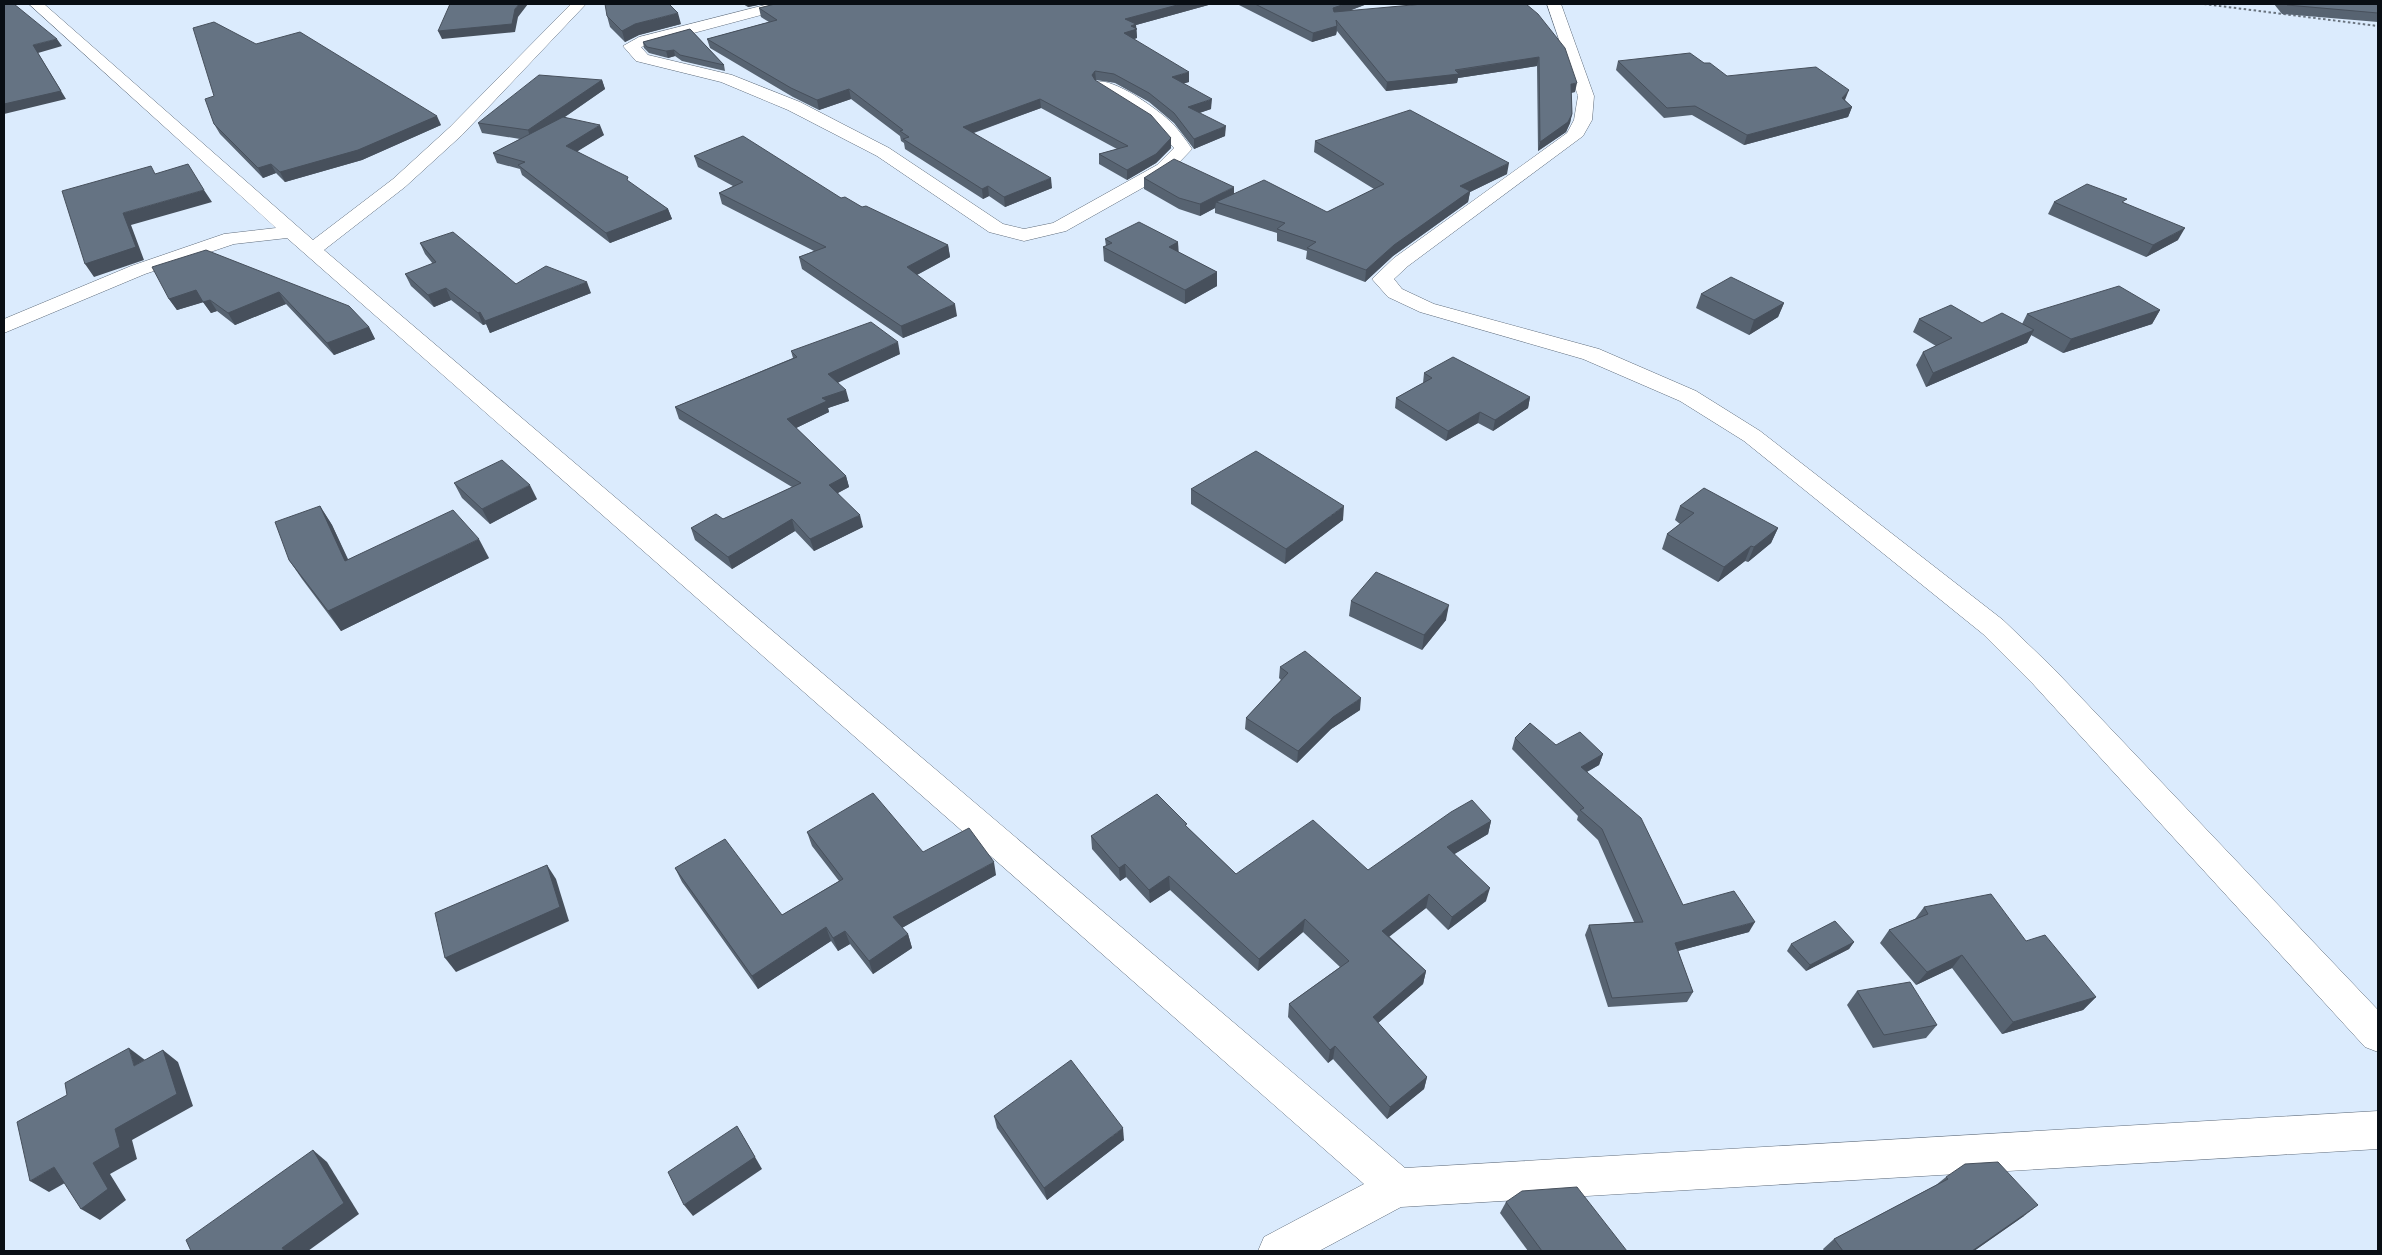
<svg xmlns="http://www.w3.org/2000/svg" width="2382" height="1255" viewBox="0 0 2382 1255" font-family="'Open Sans',sans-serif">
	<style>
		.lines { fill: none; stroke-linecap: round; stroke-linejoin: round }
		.street-casing { stroke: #5e6b7b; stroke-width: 1 }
		.path { stroke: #69737e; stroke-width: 2; stroke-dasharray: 2.5 2.5; stroke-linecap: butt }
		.street { fill: #fff; fill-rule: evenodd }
		.wall { fill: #576371 }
		.shaded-wall { fill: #47505c }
		.building { fill: #657383; stroke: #47505c }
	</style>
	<rect width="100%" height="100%" fill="#dbebfd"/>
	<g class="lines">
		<g class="street-casing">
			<g id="street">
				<path d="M29,4H44L313,240L393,179L450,127L571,4H586L462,135L405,187L324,250L1405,1168L2378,1111V1149L1401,1207L1319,1251H1258L1264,1237L1364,1184L287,238L234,244L145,274L4,333V319L131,266L224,234L276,228Z"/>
				<path d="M769,4H793L791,7L641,47L648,55L732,75L800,102L889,148L1003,224L1024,229L1053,223L1157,165L1174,148L1152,123L1096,88L1094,85L1096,82C1114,77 1160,111 1173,124C1180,132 1186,140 1192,149L1169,173L1066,231L1024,241L989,232L877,156L788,110L721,82L636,61L623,46L639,37Z"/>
				<path d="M1547,4H1561L1594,96L1592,120L1583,136L1408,266L1394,279L1402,289L1434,304L1599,349L1696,391L1760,431L2003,620L2053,668L2378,1010V1052L2365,1047L2033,684L1983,634L1744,441L1680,401L1583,359L1420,312L1388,297L1372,279L1394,258L1567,133L1574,120L1578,96Z"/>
			</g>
		</g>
		<path class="path" d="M2204,4L2378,26"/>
		<use href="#street" class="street"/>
	</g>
	<g class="wall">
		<path d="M743,4H763L748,7Z"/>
		<path d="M775,4H1212L1136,25L1137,38L1134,39L1189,82L1183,83L1211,109L1199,113L1225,136L1194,149L1174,123L1149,102L1115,83L1096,80L1095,81L1171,138V148L1156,163L1127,180L1099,164V154L1117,149L1041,108L974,133L1052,188L1005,207L989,196L983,199L905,149L904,143L901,141L900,136L851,99L819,110L793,97L710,48L707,39L769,22L761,17L759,8Z"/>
		<path d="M1237,4H1367L1349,11L1526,4L1575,92L1571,93L1572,114L1570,123L1566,132L1538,151L1537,66L1458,78L1457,83L1386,91L1337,31L1336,35L1312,42Z"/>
		<path d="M2274,4H2378V22L2282,14Z"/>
		<path d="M607,16L681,24L639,35L625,42L610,27Z"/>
		<path d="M690,29L724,65L725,71L682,61L675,56L668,58L649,53L644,48L643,42Z"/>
		<path d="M256,44L441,125L362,160L285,182L276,173L263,178L220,134L214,124V96Z"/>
		<path d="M1618,61L1704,63L1727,76L1845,100L1852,107L1848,117L1744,145L1692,115L1664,118L1616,70Z"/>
		<path d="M602,80L605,89L565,117L604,135L577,151L630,183L668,209L672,219L610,243L522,175L520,169L497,163L493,153L520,139L482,133L478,123Z"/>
		<path d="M1315,141L1507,174L1470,192L1468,202L1393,256L1365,282L1306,259L1307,251L1277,241V233L1215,213V208L1200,216L1179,209L1144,189V178L1234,194L1327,212L1374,189L1314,152Z"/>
		<path d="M694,156L841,198L862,207L948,245L950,257L917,275L957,316L903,338L802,269L799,257L814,251L722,204L719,193L733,186L698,167Z"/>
		<path d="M2054,202L2125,203L2178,240L2146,257L2048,214Z"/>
		<path d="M1105,239L1178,242V252L1217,272V286L1185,304L1104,261L1103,247L1106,246Z"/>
		<path d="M420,243L516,284L591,293L490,333L486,324L483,325L451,300L434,307L411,286L405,274L433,264L425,254Z"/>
		<path d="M206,250L369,327L375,339L334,355L286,304L235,325L217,311L211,313L203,302L177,310L169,299Z"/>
		<path d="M1701,294L1784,303L1778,317L1749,335L1696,308Z"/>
		<path d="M2160,310L2152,324L2063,353L2031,335L2027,343L1926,387L1916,365L1923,352L1936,346L1913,332L1919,319L1982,323L2022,324L2027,314Z"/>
		<path d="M791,351L900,354L838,382L849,401L828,408L829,412L796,428L846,476L849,487L838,493L863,527L814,551L795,531L732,569L695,540L691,528L723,519L792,487L679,419L675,407L793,358Z"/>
		<path d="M1424,373L1530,397L1528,408L1493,431L1478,423L1446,441L1395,408L1396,398L1423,383Z"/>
		<path d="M454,483L537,499L490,524L462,498Z"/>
		<path d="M1191,489L1343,520L1285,564L1191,504Z"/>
		<path d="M320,506L332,525L348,559L489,558L341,631L302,579L289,560Z"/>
		<path d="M1680,506L1778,528L1771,543L1748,562L1745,561L1718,582L1662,549L1667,534L1680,524L1675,520Z"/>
		<path d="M1351,601L1446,620L1422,650L1349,616Z"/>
		<path d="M1280,667L1360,710L1331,729L1297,763L1245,729L1246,718L1281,680L1279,678Z"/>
		<path d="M1515,738L1556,745L1603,754L1599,765L1587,772L1683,905L1749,932L1678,951L1693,992L1687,1002L1608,1007L1585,935L1589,925L1634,922L1598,840L1577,820L1578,816L1512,749Z"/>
		<path d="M1491,821L1488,834L1454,854L1486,901L1448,930L1426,908L1389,936L1426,971L1423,984L1378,1023L1427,1077L1424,1089L1387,1119L1333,1059L1328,1063L1288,1017L1289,1004L1340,967L1303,932L1258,971L1170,890L1150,903L1126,877L1120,881L1092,849L1091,836L1187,827L1236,874L1368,870Z"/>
		<path d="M807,832L923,852L996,875L902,928L908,934L912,948L873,974L850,944L838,951L831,941L758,989L682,882L675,868L782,915L839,881L812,846Z"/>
		<path d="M1924,907L2026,941L2096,997L2083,1010L2002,1034L1952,968L1916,985L1880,943L1889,930L1915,919Z"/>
		<path d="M1854,942L1849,949L1806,971L1787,951L1791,944Z"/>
		<path d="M1857,991L1937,1025L1926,1038L1873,1048L1847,1005Z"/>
		<path d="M994,1116L1124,1140L1047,1200L997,1128Z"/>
		<path d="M1946,1177L2024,1216L1974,1251H1824L1823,1249L1834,1239L1936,1185Z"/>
		<path d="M1506,1202L1627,1251H1528L1500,1213Z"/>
	</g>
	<g class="shaded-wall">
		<path d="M519,4H528L518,17L515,32L442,39L438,31L515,9Z"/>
		<path d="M747,4H763L748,7Z"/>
		<path d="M1181,4H1212L1136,25L1137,38L1124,42L1125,19Z"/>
		<path d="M1345,4H1367L1332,17L1333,8Z"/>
		<path d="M678,13L681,24L639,35L625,42L622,31L635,24Z"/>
		<path d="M1337,26L1336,35L1312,42L1313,33Z"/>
		<path d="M57,39L62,46L38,53L66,99L4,114V104L33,45Z"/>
		<path d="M674,50L675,56L668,58L666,51Z"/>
		<path d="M1539,57L1537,66L1458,78L1457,83L1386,91L1387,82Z"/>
		<path d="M1095,71L1096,80L1092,84V75Z"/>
		<path d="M1189,72V82L1172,87V77Z"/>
		<path d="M602,80L605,89L531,140L528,130Z"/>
		<path d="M1577,83L1575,92L1569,93L1571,84Z"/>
		<path d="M849,89L851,99L819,110L817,100Z"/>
		<path d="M1849,90L1845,100L1838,107L1842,98Z"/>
		<path d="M1040,99L1041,108L964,136L963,127Z"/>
		<path d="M1212,99L1211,109L1188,117V107Z"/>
		<path d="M1852,107L1848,117L1744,145L1747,135Z"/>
		<path d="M1572,114L1570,123L1566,132L1538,151L1540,142Z"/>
		<path d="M437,116L441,125L362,160L285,182L280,172Z"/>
		<path d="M600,125L604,135L570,156L566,146Z"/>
		<path d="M1226,126L1225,136L1194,149V139Z"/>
		<path d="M1171,138V148L1156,163L1127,180V170Z"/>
		<path d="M1509,163L1507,174L1470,192L1468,202L1393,256L1365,282L1366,270L1460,186Z"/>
		<path d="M271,164L276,173L263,178L258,168Z"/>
		<path d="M1051,178L1052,188L1005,207L1004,197Z"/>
		<path d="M988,186L989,196L983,199L982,189Z"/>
		<path d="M1234,187V198L1216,202L1215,208L1200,216V204Z"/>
		<path d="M204,190L212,202L131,225L144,260L94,277L85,264L123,213Z"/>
		<path d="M668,209L672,219L610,243L606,233Z"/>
		<path d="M2185,228L2178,240L2146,257L2153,245Z"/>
		<path d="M1178,242L1179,256L1169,247Z"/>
		<path d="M948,245L950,257L909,279L907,267Z"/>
		<path d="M1217,272V286L1185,304V290Z"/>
		<path d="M587,282L591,293L490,333L485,321Z"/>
		<path d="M446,288L451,300L434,307L428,295Z"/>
		<path d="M196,290L204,302L177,310L169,299Z"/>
		<path d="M279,292L286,304L235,325L228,313Z"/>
		<path d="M210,300L217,311L211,313L203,302Z"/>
		<path d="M1784,303L1778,317L1749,335L1754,320Z"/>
		<path d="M955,304L957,316L903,338L901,326Z"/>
		<path d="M2160,310L2152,324L2063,353L2071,339Z"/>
		<path d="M480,312L486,324L483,325L478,313Z"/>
		<path d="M369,327L375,339L334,355L327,343Z"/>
		<path d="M2034,330L2027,343L1926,387L1933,373Z"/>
		<path d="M898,342L900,354L831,386L828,374Z"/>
		<path d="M846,390L849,401L828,408L829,412L790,431L787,419L822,398Z"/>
		<path d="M1530,397L1528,408L1493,431L1495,420Z"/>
		<path d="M1480,412L1478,423L1446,441L1448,431Z"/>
		<path d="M846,476L849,487L832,496L829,485Z"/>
		<path d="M530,485L537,499L490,524L482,509Z"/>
		<path d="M320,506L332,525L357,580L345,561Z"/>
		<path d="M1344,506L1343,520L1285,564L1286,549Z"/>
		<path d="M860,515L863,527L814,551L810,539Z"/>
		<path d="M792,519L795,531L732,569L728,557Z"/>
		<path d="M1778,528L1771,543L1748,562L1754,547Z"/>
		<path d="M479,539L489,558L341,631L328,611Z"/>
		<path d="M1751,546L1745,561L1718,582L1724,567Z"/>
		<path d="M1449,605L1446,620L1422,650L1424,635Z"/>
		<path d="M1361,698L1360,710L1331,729L1297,763L1298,751L1333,717Z"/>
		<path d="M1603,754L1599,765L1577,777L1581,767Z"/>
		<path d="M1491,821L1488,834L1443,861L1447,847Z"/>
		<path d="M994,862L996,875L898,930L893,917Z"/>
		<path d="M1125,864L1126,877L1120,881L1119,868Z"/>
		<path d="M547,865L556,879L569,921L456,972L445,958Z"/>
		<path d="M1169,876L1170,890L1150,903L1149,890Z"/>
		<path d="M1490,888L1486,901L1448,930L1452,917Z"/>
		<path d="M1429,894L1426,908L1380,944L1382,931Z"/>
		<path d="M1305,919L1303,932L1258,971L1259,959Z"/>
		<path d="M1755,922L1749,932L1670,953L1675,943Z"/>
		<path d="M826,927L831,941L758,989L752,976Z"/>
		<path d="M845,931L850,944L838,951L833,938Z"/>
		<path d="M908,934L912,948L873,974L869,961Z"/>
		<path d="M1854,942L1849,949L1806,971L1810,965Z"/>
		<path d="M1962,955L1952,968L1916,985L1927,972Z"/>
		<path d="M1426,971L1423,984L1370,1030L1373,1017Z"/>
		<path d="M2096,997L2083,1010L2002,1034L2013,1022Z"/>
		<path d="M1335,1046L1333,1059L1328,1063L1330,1050Z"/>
		<path d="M129,1048L145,1060L134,1066Z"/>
		<path d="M163,1050L178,1062L193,1106L132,1140L137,1159L110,1174L126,1200L100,1220L81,1209L93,1163L115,1129Z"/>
		<path d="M1427,1077L1424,1089L1387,1119L1390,1107Z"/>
		<path d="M1123,1128L1124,1140L1047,1200L1044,1188Z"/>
		<path d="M744,1138L762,1169L693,1216L684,1205Z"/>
		<path d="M313,1150L327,1162L359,1214L308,1251H284L282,1248Z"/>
		<path d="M54,1167L72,1179L49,1192L30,1181Z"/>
		<path d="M2038,1205L2024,1216L1974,1251H1972Z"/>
	</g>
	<g class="building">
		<path d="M4,4H14L57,39L33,45L61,91L4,104Z"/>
		<path d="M450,4H519L515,9L512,24L438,31Z"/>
		<path d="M605,4H669L678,13L635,24L622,31L607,16Z"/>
		<path d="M775,4H1181L1125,19L1136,24L1131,26L1137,29L1124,33L1189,72L1172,77L1212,99L1188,107L1226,126L1194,139L1174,113L1149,93L1114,74L1095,71L1092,75L1095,80L1151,115L1171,138L1156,154L1127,170L1099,154L1128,146L1040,99L963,127L1051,178L1004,197L988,186L982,189L903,139L909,137L900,131L903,130L849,89L817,100L791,88L707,39L777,20L759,8Z"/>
		<path d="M1255,4H1345L1333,8L1334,12L1423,4H1526L1538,14L1565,48L1577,83L1571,84L1572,114L1568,122L1540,142L1539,57L1455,70L1459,74L1387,82L1336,20L1337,26L1313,33Z"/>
		<path d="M2286,4H2378V13L2287,5Z"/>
		<path d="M214,22L256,44L300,32L437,116L358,150L280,172L271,164L258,168L214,124L205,99L214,96L193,28Z"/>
		<path d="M690,29L724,65L680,55L674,50L666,51L647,47L643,42Z"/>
		<path d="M1690,53L1704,63H1710L1727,76L1816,67L1849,90L1842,98L1852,107L1747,135L1695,106L1667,108L1618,61Z"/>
		<path d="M539,75L602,80L528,130L478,123Z"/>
		<path d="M1410,110L1509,163L1460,186L1470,191L1394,245L1366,270L1307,248L1316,242L1277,229L1285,223L1216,202L1264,180L1327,212L1384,184L1315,141Z"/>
		<path d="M563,117L600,125L566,146L628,177L627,180L668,209L606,233L518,165L525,162L493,153Z"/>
		<path d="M743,136L841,198L845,197L862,207L866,206L948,245L907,267L955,304L901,326L799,257L826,247L719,193L743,182L694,156Z"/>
		<path d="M1174,159L1234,187L1200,204L1179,198L1144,178Z"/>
		<path d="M188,164L204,190L123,213L136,247L85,264L62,191L151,166L155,174Z"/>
		<path d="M2087,184L2127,199L2122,202L2185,228L2153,245L2054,202Z"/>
		<path d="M1139,222L1178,242L1169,247L1217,272L1185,290L1103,247L1112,243L1105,239Z"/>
		<path d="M453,232L516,284L546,266L587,282L485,321L480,312L478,313L446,288L428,295L405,274L436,262L420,243Z"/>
		<path d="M206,250L349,306L369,327L327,343L279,292L228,313L210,300L203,302L196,290L169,299L152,267Z"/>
		<path d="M1731,277L1784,303L1754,320L1701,294Z"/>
		<path d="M2119,286L2160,310L2071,339L2027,314Z"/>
		<path d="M1951,305L1982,323L2002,313L2034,330L1933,373L1923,352L1952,338L1919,319Z"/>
		<path d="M871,322L898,342L828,374L846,390L822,398L827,401L787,419L846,476L829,485L860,515L810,539L792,519L728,557L691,528L716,514L723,519L801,483L675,407L797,357L791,351Z"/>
		<path d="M1453,357L1530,397L1495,420L1480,412L1448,431L1396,398L1432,378L1424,373Z"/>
		<path d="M1256,451L1344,506L1286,549L1191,489Z"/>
		<path d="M502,460L530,485L482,509L454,483Z"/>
		<path d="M1704,488L1778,528L1754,547L1751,546L1724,567L1667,534L1694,513L1680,506Z"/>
		<path d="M320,506L345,561L453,510L479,539L328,611L289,560L275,522Z"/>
		<path d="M1376,572L1449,605L1424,635L1351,601Z"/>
		<path d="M1305,651L1361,698L1333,717L1298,751L1246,718L1288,673L1280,667Z"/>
		<path d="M1530,723L1556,745L1580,732L1603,754L1581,767L1641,818L1683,905L1734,891L1755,922L1675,943L1693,992L1612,998L1589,925L1643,922L1602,829L1580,810L1584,808L1515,738Z"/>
		<path d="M873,793L923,852L969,828L994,862L893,917L908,934L869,961L845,931L833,938L826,927L752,976L675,868L725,839L782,915L843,879L807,832Z"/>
		<path d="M1157,794L1187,824L1185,825L1236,874L1313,820L1368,870L1451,812L1472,800L1491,821L1447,847L1490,888L1452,917L1429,894L1382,931L1426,971L1373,1017L1427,1077L1390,1107L1335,1046L1330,1050L1289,1004L1349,961L1305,919L1259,959L1169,876L1149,890L1125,864L1119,868L1091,836Z"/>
		<path d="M547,865L560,907L445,958L435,913Z"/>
		<path d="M1991,894L2026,941L2045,935L2096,997L2013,1022L1962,955L1927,972L1889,930L1928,914L1924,907Z"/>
		<path d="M1835,921L1854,942L1810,965L1791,944Z"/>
		<path d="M1910,982L1937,1025L1884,1035L1857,991Z"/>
		<path d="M129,1048L134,1066L163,1050L177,1094L115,1129L120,1147L93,1163L108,1189L81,1209L54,1167L30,1181L17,1122L67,1095L65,1083Z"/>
		<path d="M1071,1060L1123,1128L1044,1188L994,1116Z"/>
		<path d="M737,1126L755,1157L684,1205L668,1172Z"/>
		<path d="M313,1150L344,1203L282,1248L284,1251H191L186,1240Z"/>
		<path d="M1998,1162L2038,1205L1972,1251H1843L1834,1239L1948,1179L1946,1177L1965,1164Z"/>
		<path d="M1577,1187L1627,1251H1542L1506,1202L1522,1191Z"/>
	</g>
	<rect width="2382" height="1255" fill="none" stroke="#090e14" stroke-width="10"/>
</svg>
